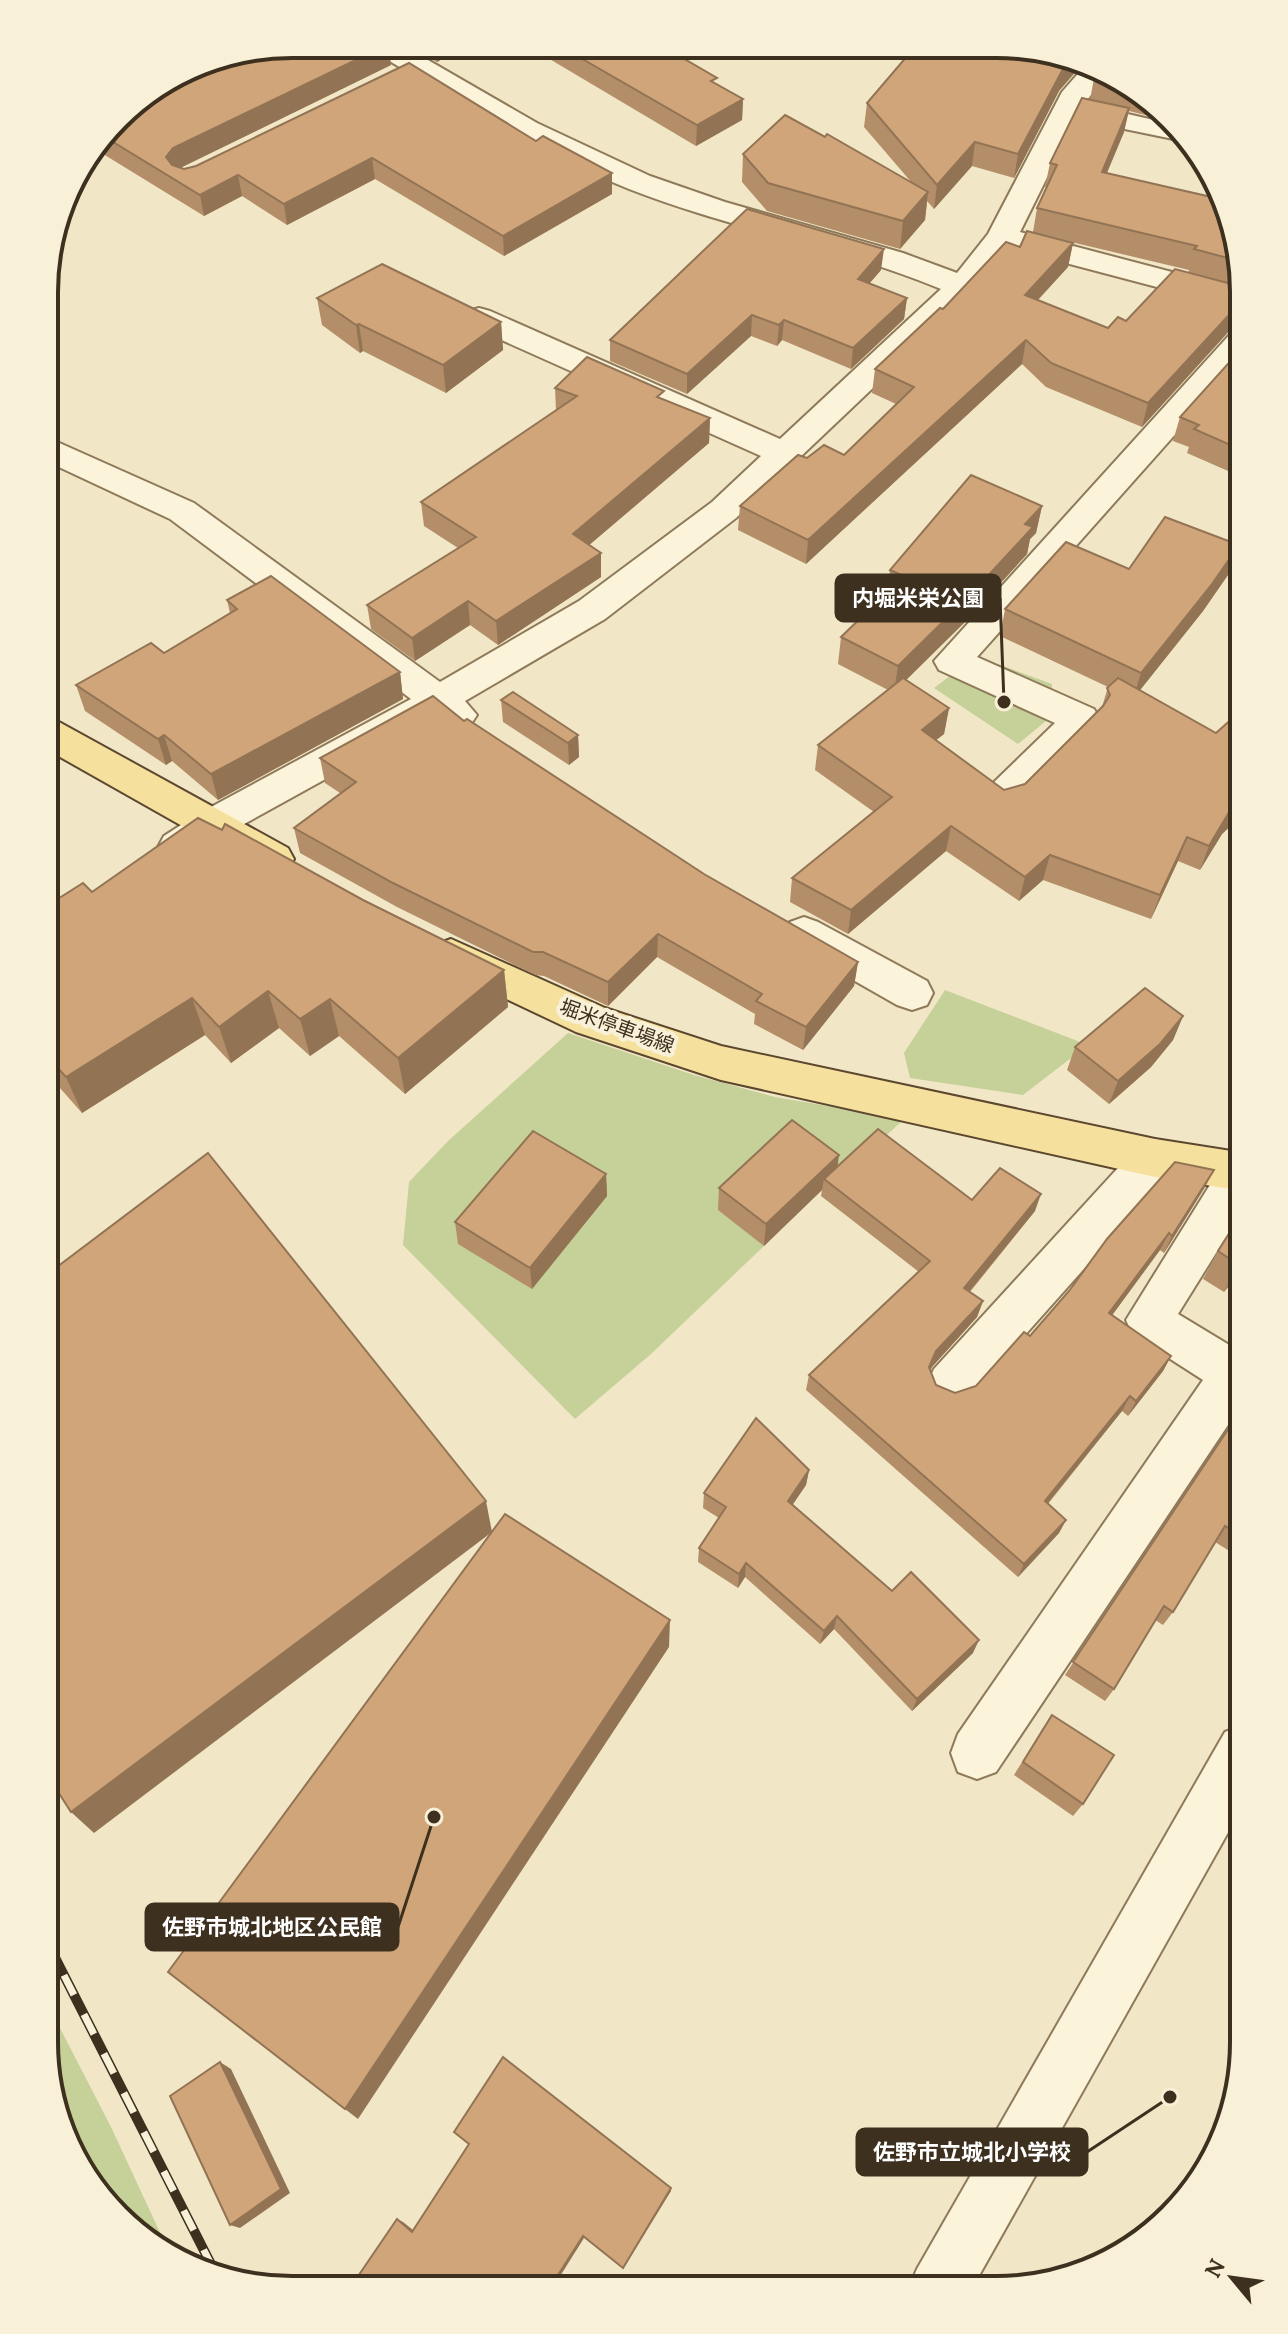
<svg xmlns="http://www.w3.org/2000/svg" width="1288" height="2334" viewBox="0 0 1288 2334" font-family="Lora,'Noto Sans JP',serif">
	<style>
		.green { fill: #c6d099 }
		.lines { fill: none; stroke-linecap: round; stroke-linejoin: round }
		.minor-casing { stroke: #8e7a5a; stroke-width: 4 }
		.major-casing { stroke: #5c472f; stroke-width: 4 }
		.minor { fill: #fbf4db; fill-rule: evenodd }
		.major { fill: #f5e09d; fill-rule: evenodd }
		.rail-casing { stroke: #3d301f; stroke-width: 10 }
		.rail { stroke: #f8f1d7; stroke-width: 7; stroke-dasharray: 22; stroke-linecap: butt }
		.wall { fill: #b48e69; fill-rule: evenodd }
		.shaded-wall { fill: #927455 }
		.building { fill: #d1a57a; stroke: #927455; stroke-width: 2 }
		.labels { text-anchor: middle; stroke-width: 8; stroke-linejoin: round; paint-order: stroke }
		.street-label { font-size: 20px; fill: #3d301f; stroke: #f8f1d7 }
		.rim { fill: none; stroke: #3d301f; stroke-width: 4 }
		.leader { fill: none; stroke: #3d301f; stroke-width: 3 }
		.callout-dot { fill: #3d301f; stroke: #f8f1d7; stroke-width: 3 }
		.callout { fill: #3d301f; stroke: #3d301f; stroke-width: 3 }
		.callout-label { font-size: 22px; text-anchor: middle; font-weight: bold; fill: #fff }
	</style>
	<rect width="100%" height="100%" fill="#f1e7c6"/>
	<g class="green">
		<path d="M976,656L1052,684V716L1018,744L934,688Z"/>
		<path d="M945,990L1088,1045L1023,1095L910,1078L904,1053Z"/>
		<path d="M568,1033L694,1075L775,1097L904,1119L843,1176L790,1143L764,1246L651,1354L575,1419L403,1245L409,1182L448,1141Z"/>
		<path d="M44,1997L111,2127L170,2254L129,2229L57,2122L44,2042Z"/>
	</g>
	<g class="lines">
		<g class="minor-casing">
			<g id="minor">
				<path d="M369,45H402L537,123L650,176L725,202L903,253L957,273L988,234L1062,92L1083,68L1104,78L1084,104L1171,124L1183,141L1076,119L1020,232L1244,291V310L1009,248L973,293L736,518L605,619L465,701L477,715L471,724L458,728L436,718L226,834L192,858L178,862L164,858L158,847L164,836L198,814L411,699L170,519L46,461V437L194,503L440,682L579,601L712,502L761,456L468,325L463,318L468,311L479,308L490,311L780,439L941,289C840,247 731,229 629,189C539,153 456,101 373,51Z"/>
				<path d="M1244,328V357L977,657L1094,709L1100,719L1094,729L1017,807L1003,811L989,807L984,797L989,787L1055,723L939,670L934,661L1233,331Z"/>
				<path d="M804,917L818,922L927,981L933,993L927,1005L912,1010L897,1005L790,944L784,933L790,922Z"/>
				<path d="M1155,1139L1171,1145L1177,1158L1171,1171L968,1399L951,1405L934,1399L927,1384L934,1369L1139,1145Z"/>
				<path d="M1242,1153L1244,1208L1178,1314L1244,1354V1401L996,1772L977,1779L958,1772L951,1753L958,1734L1203,1380L1133,1335L1126,1320L1226,1159Z"/>
				<path d="M1244,1725V1804L971,2290H908L917,2269L1225,1732Z"/>
			</g>
		</g>
		<g class="major-casing">
			<g id="major">
				<path d="M46,718L59,722L288,848L294,859L288,870L274,874L260,870L46,749Z"/>
				<path d="M451,939L605,1008L721,1046L1155,1139L1244,1153V1191L1155,1177L721,1080L576,1032L437,966L431,955L437,944Z"/>
			</g>
		</g>
		<use href="#minor" class="minor"/>
		<use href="#major" class="major"/>
		<g class="rail-casing">
			<path id="rail" d="M44,1936L217,2276"/>
		</g>
		<use href="#rail" class="rail"/>
	</g>
	<g class="wall">
		<path d="M388,45L391,65L180,168L184,169L536,141L612,173V194L504,256L375,179L287,225L242,196L204,216L95,149L128,106Z"/>
		<path d="M408,45H466L437,62Z"/>
		<path d="M526,45L620,46L630,51L717,84L743,99L742,120L696,146Z"/>
		<path d="M1097,75L1159,105L1169,121L1129,111L1124,132L1107,173L1231,212L1244,292V326L1231,329L1142,427L1046,387L1022,364L806,564L738,530L740,506L807,458L844,455L896,404L872,393L875,369L943,309L1020,247L1033,232L1037,208L1047,187H1045L1050,163L1090,100L1094,78ZM1050,237L1189,270L1188,273L1126,321L1108,328L1038,300L1068,267L1073,243Z"/>
		<path d="M1059,91L1014,178L972,166L934,209L927,201L925,220L900,249L767,211L742,182L743,154L912,183L864,127L867,103Z"/>
		<path d="M881,270L869,284L907,298L904,319L851,369L782,340L777,346L751,336L687,394L610,361V340Z"/>
		<path d="M317,298L501,322L503,350L446,393L363,351L360,353L322,325Z"/>
		<path d="M1244,346V478L1187,453L1189,447L1173,441L1180,417Z"/>
		<path d="M555,388L664,399L710,418L709,443L589,545L601,553V577L498,645L470,625L415,661L371,629L367,605L458,548L424,526L421,502L556,410Z"/>
		<path d="M1042,506L1036,533L1030,539L1027,554L966,621L906,680L949,708L944,734L936,740L1004,790L1025,784L1102,707L1108,687L1000,636L1005,609L1129,569L1239,545L1230,572L1203,611L1140,690L1216,733L1244,708V813L1222,834L1200,870L1178,861L1151,919L1043,880L1019,901L946,851L848,934L790,902L792,878L874,812L815,770L818,745L888,690L838,664L841,637L887,593L890,570Z"/>
		<path d="M227,600L400,672L403,699L218,800L172,761L166,765L85,711L76,685L164,653L230,613Z"/>
		<path d="M501,700L578,735L579,757L569,765L503,722Z"/>
		<path d="M464,721L704,874L858,962L854,986L803,1050L754,1024L755,1014L657,957L608,1006L544,976L535,975L397,907L300,853L294,828L340,793L325,783L320,758Z"/>
		<path d="M92,892L363,900L504,970L508,1007L405,1094L339,1036L310,1056L279,1028L231,1063L205,1035L82,1113L45,1071V907Z"/>
		<path d="M1183,1016L1173,1040L1151,1067L1109,1104L1067,1070L1075,1047Z"/>
		<path d="M1244,1045V1152L1230,1147L1238,1057Z"/>
		<path d="M838,1166L972,1200L1035,1211L970,1292L983,1301L977,1317L932,1367L930,1371L936,1385L955,1393L976,1386L1030,1336L1205,1187L1164,1253L1160,1250L1112,1315L1171,1356L1163,1371L1128,1416L1122,1411L1048,1504L1066,1520L1059,1533L1018,1577L806,1390L809,1375L919,1272L821,1196L822,1190L764,1246L718,1210L719,1188Z"/>
		<path d="M606,1174L607,1196L532,1289L458,1244L455,1222Z"/>
		<path d="M1218,1251L1244,1267L1224,1292L1203,1279Z"/>
		<path d="M1243,1407L1244,1560L1215,1542L1173,1612L1163,1625L1155,1620L1114,1689L1105,1701L1065,1675Z"/>
		<path d="M809,1470L806,1485L792,1505L892,1591L973,1653L912,1711L834,1629L820,1644L745,1577L738,1588L698,1562L699,1548L719,1518L703,1508L704,1493Z"/>
		<path d="M1043,1728L1083,1804L1073,1816L1014,1775Z"/>
	</g>
	<g class="shaded-wall">
		<path d="M388,45L391,65L178,169L171,178L166,157L173,148Z"/>
		<path d="M435,45H466L437,62Z"/>
		<path d="M1069,61L1080,67L1059,91L1014,178L1018,154L1064,67Z"/>
		<path d="M743,99L742,120L696,146L697,125Z"/>
		<path d="M1129,108L1124,132L1097,196L1102,172Z"/>
		<path d="M975,142L972,166L934,209L937,185Z"/>
		<path d="M372,158L375,179L287,225L284,204Z"/>
		<path d="M612,173V194L504,256L503,236Z"/>
		<path d="M238,175L242,196L204,216L200,195Z"/>
		<path d="M928,192L925,220L900,249L903,221Z"/>
		<path d="M1073,243L1068,267L1020,319L1025,295Z"/>
		<path d="M884,249L881,270L855,300L858,279Z"/>
		<path d="M907,298L904,319L851,369L853,348Z"/>
		<path d="M1244,303L1243,325L1231,329L1142,427L1148,403L1238,305Z"/>
		<path d="M752,315L751,336L687,394V374Z"/>
		<path d="M784,320L782,340L777,346L779,325Z"/>
		<path d="M501,322L503,350L446,393L443,365Z"/>
		<path d="M359,324L363,351L360,353L356,325Z"/>
		<path d="M1026,340L1022,364L806,564L808,540Z"/>
		<path d="M710,418L709,443L574,558L573,534Z"/>
		<path d="M1042,506L1036,533L1030,539L1027,554L966,621L894,692L898,666Z"/>
		<path d="M1239,545L1230,572L1203,611L1133,699L1141,673Z"/>
		<path d="M601,553V577L498,645L496,621Z"/>
		<path d="M468,601L470,625L415,661L412,638Z"/>
		<path d="M400,672L403,699L218,800L211,774Z"/>
		<path d="M949,708L944,734L917,755L922,730Z"/>
		<path d="M164,735L172,761L166,765L158,739Z"/>
		<path d="M578,735L579,757L569,765L568,743Z"/>
		<path d="M1244,797V813L1222,834L1200,870L1209,846L1231,809Z"/>
		<path d="M951,826L946,851L848,934L851,910Z"/>
		<path d="M1187,837L1178,861L1151,919L1160,895Z"/>
		<path d="M1050,855L1043,880L1019,901L1025,877Z"/>
		<path d="M658,934L657,957L608,1006V982Z"/>
		<path d="M858,962L854,986L803,1050L806,1027Z"/>
		<path d="M504,970L508,1007L405,1094L398,1058Z"/>
		<path d="M268,991L279,1028L231,1063L219,1027Z"/>
		<path d="M192,998L205,1035L82,1113L66,1077Z"/>
		<path d="M330,999L339,1036L310,1056L300,1019Z"/>
		<path d="M1183,1016L1173,1040L1151,1067L1109,1104L1118,1081Z"/>
		<path d="M839,1155L836,1178L824,1179L822,1190L764,1246L766,1224Z"/>
		<path d="M1214,1170L1205,1187L1164,1253L1172,1236Z"/>
		<path d="M606,1174L607,1196L532,1289L530,1268Z"/>
		<path d="M1041,1194L1035,1211L959,1304L964,1288Z"/>
		<path d="M1169,1233L1160,1250L1102,1329L1109,1313Z"/>
		<path d="M1244,1259V1267L1224,1292L1239,1265Z"/>
		<path d="M983,1301L977,1317L932,1367L924,1383L929,1367L936,1351Z"/>
		<path d="M1171,1356L1163,1371L1128,1416L1136,1401Z"/>
		<path d="M1130,1396L1122,1411L1038,1515L1045,1501Z"/>
		<path d="M809,1470L806,1485L785,1516L788,1501Z"/>
		<path d="M486,1501L492,1532L94,1833L71,1812Z"/>
		<path d="M1066,1520L1059,1533L1018,1577L1024,1564Z"/>
		<path d="M746,1563L745,1577L738,1588L739,1574Z"/>
		<path d="M837,1616L834,1629L820,1644L824,1631Z"/>
		<path d="M670,1620L669,1647L358,2119L345,2109Z"/>
		<path d="M979,1640L973,1653L912,1711L917,1699Z"/>
		<path d="M220,2062L231,2069L290,2193L240,2228L230,2225Z"/>
		<path d="M671,2188V2191L623,2269V2268Z"/>
		<path d="M397,2219L403,2222L418,2234L412,2232Z"/>
		<path d="M583,2236L584,2238L552,2289H549Z"/>
	</g>
	<g class="building">
		<path d="M292,44L387,45L173,148L166,157L172,165L184,169L196,166L409,63L536,141L543,136L612,173L503,236L372,158L284,204L238,175L200,195L105,137L128,106L198,63Z"/>
		<path d="M560,46H620L630,51L654,53L660,46H662L717,78L711,81L743,99L697,125Z"/>
		<path d="M914,48L1044,49L1069,61L1064,67L1018,154L975,142L937,185L867,103Z"/>
		<path d="M1097,75L1112,82L1094,78Z"/>
		<path d="M1082,98L1129,108L1102,172L1216,198L1218,193L1231,212L1239,261L1194,249L1197,246L1037,208L1057,165L1050,163Z"/>
		<path d="M785,115L825,137L827,134L928,192L903,221L768,183L743,154Z"/>
		<path d="M747,209L884,249L858,279L907,298L853,348L784,320L779,325L752,315L687,374L610,340Z"/>
		<path d="M1027,231L1073,243L1025,295L1108,328L1118,317L1126,321L1175,269L1243,287L1244,303L1238,305L1148,403L1051,363L1026,340L808,540L740,506L798,455L807,458L824,445L844,455L914,387L875,369L940,308L943,309L1006,242L1020,247Z"/>
		<path d="M382,264L501,322L443,365L359,324L356,325L317,298Z"/>
		<path d="M1244,346V451L1194,429L1199,425L1180,417Z"/>
		<path d="M587,357L664,391L657,397L710,418L573,534L601,553L496,621L468,601L412,638L367,605L476,537L421,502L577,396L555,388Z"/>
		<path d="M971,475L1042,506L1025,524L1033,527L971,594L898,666L841,637L904,576L890,570Z"/>
		<path d="M1165,517L1239,545L1212,584L1141,673L1005,609L1066,542L1129,569Z"/>
		<path d="M271,576L400,672L211,774L164,735L158,739L76,685L151,643L164,653L237,609L227,600Z"/>
		<path d="M903,678L949,708L922,730L1004,790L1025,784L1103,706L1110,695L1107,688L1118,678L1216,733L1244,708V797L1231,809L1209,846L1187,837L1160,895L1050,855L1025,877L951,826L851,910L792,878L892,797L818,745Z"/>
		<path d="M513,692L578,735L568,743L501,700Z"/>
		<path d="M433,696L464,721L467,719L704,874L858,962L806,1027L756,1001L762,994L658,934L608,982L543,952H533L393,883L294,828L356,782L320,758Z"/>
		<path d="M198,818L222,830L225,824L363,900L504,970L398,1058L330,999L300,1019L268,991L219,1027L192,998L66,1077L45,1054V907L83,883L92,892Z"/>
		<path d="M1145,988L1183,1016L1160,1044L1118,1081L1075,1047Z"/>
		<path d="M792,1120L839,1155L766,1224L719,1188Z"/>
		<path d="M878,1129L972,1200L1000,1168L1041,1194L964,1288L983,1301L936,1351L929,1367L936,1385L955,1393L976,1386L1024,1332L1030,1336L1069,1291L1107,1239L1175,1162L1214,1170L1172,1236L1169,1233L1109,1313L1171,1356L1136,1401L1130,1396L1045,1501L1066,1520L1024,1564L809,1375L930,1261L824,1179Z"/>
		<path d="M533,1131L606,1174L530,1268L455,1222Z"/>
		<path d="M208,1153L486,1501L71,1812L44,1770L45,1276Z"/>
		<path d="M1244,1210V1259L1239,1265L1218,1251Z"/>
		<path d="M1243,1407L1244,1538L1225,1526L1173,1612L1164,1606L1114,1689L1073,1662Z"/>
		<path d="M756,1418L809,1470L788,1501L892,1591L911,1572L979,1640L917,1699L837,1616L824,1631L746,1563L739,1574L699,1548L726,1507L704,1493Z"/>
		<path d="M505,1514L670,1620L345,2109L168,1972Z"/>
		<path d="M1052,1715L1114,1755L1083,1804L1023,1762Z"/>
		<path d="M503,2057L671,2188L623,2268L583,2236L549,2289L350,2288L397,2219L412,2232L469,2144L454,2132Z"/>
		<path d="M220,2062L281,2189L230,2225L170,2096Z"/>
	</g>
	<g class="labels">
		<g class="street-label">
			<text transform="translate(617 1026) rotate(20)" y="7">堀米停車場線</text>
		</g>
	</g>
	<path d="M0 0H1288V2334H0ZM292 58H996A234 234 0 0 1 1230 292V2042A234 234 0 0 1 996 2276H292A234 234 0 0 1 58 2042V292A234 234 0 0 1 292 58Z" fill="#f8f1d7" fill-rule="evenodd"/>
	<path class="rim" d="M292 58H996A234 234 0 0 1 1230 292V2042A234 234 0 0 1 996 2276H292A234 234 0 0 1 58 2042V292A234 234 0 0 1 292 58Z"/>
	<path class="leader" d="M1004 702L1000 598M434 1817L398 1927M1170 2097L1087 2152"/>
	<g class="callout-dot">
		<circle cx="1004" cy="702" r="8"/>
		<circle cx="434" cy="1817" r="8"/>
		<circle cx="1170" cy="2097" r="8"/>
	</g>
	<g class="callout">
		<rect x="836" y="575" width="164" height="46" rx="8"/>
		<rect x="146" y="1904" width="252" height="46" rx="8"/>
		<rect x="857" y="2129" width="230" height="46" rx="8"/>
	</g>
	<g class="callout-label">
		<text x="918" y="606">内堀米栄公園</text>
		<text x="272" y="1935">佐野市城北地区公民館</text>
		<text x="972" y="2160">佐野市立城北小学校</text>
	</g>
	<g transform="translate(1232 2278) rotate(299)" stroke="#f8f1d7" stroke-width="6" paint-order="stroke">
	<path d="M0-6L14 30L0 20L-14 30Z" fill="#3d301f"/>
	<text y="-12" font-size="22" font-weight="bold" text-anchor="middle" fill="#3d301f">N</text>
	</g>
</svg>
